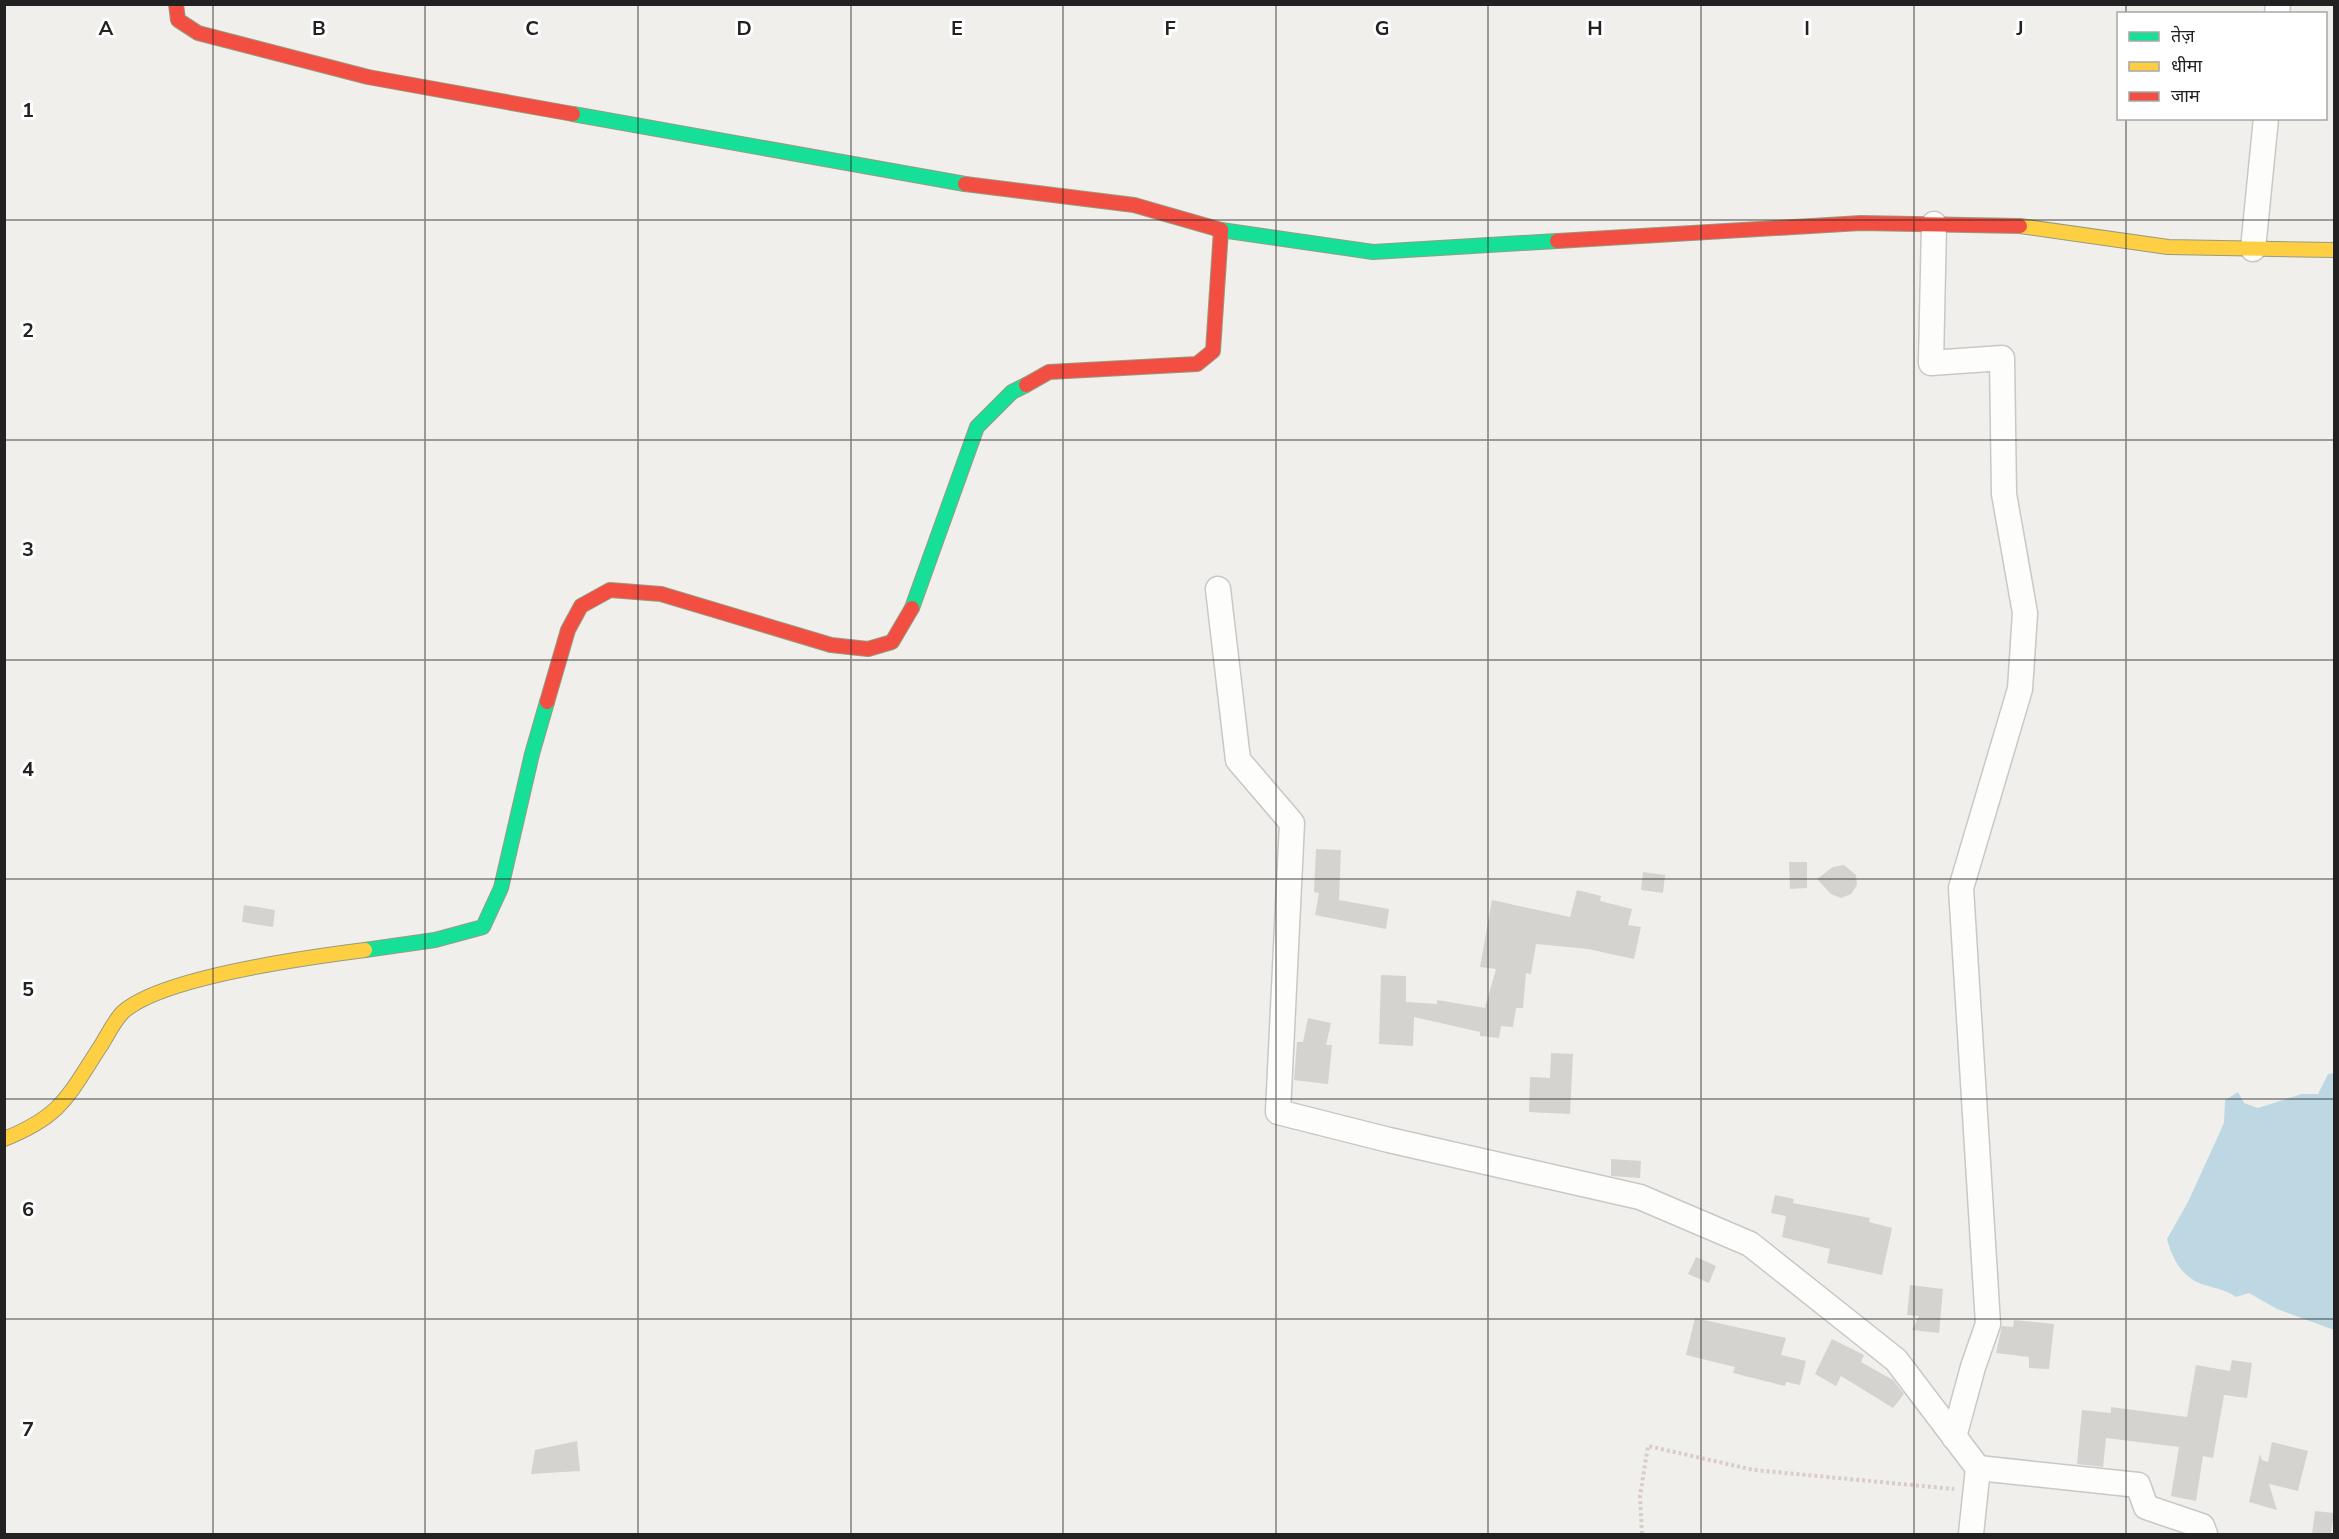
<svg xmlns="http://www.w3.org/2000/svg" width="2339" height="1539" viewBox="0 0 2339 1539" font-family="'Nunito Sans','Noto Sans Devanagari',sans-serif">
	<style>
		.water { fill: #bed8e3 }
		.building { fill: #d4d3d0 }
		.lines { fill: none; stroke-linecap: round; stroke-linejoin: round }
		.street-casing { stroke: #c9c8c7; stroke-width: 27 }
		.fast-casing { stroke: #979b81; stroke-width: 16 }
		.slow-casing { stroke: #979b81; stroke-width: 16 }
		.jam-casing { stroke: #979b81; stroke-width: 16 }
		.path { stroke: #d9ccc9; stroke-width: 4; stroke-dasharray: 3 3; stroke-linecap: butt }
		.street { stroke: #fdfdfc; stroke-width: 24 }
		.fast { stroke: #16e098; stroke-width: 14 }
		.slow { stroke: #ffcf43; stroke-width: 14 }
		.jam { stroke: #f24e42; stroke-width: 14 }
		.grid { fill: none; stroke: #222; stroke-width: 1.5; stroke-opacity: 0.55 }
		.grid-label { font-size: 20px; text-anchor: middle; font-weight: bold; fill: #222; stroke: #fff; stroke-width: 6; stroke-linejoin: round; paint-order: stroke }
	</style>
	<rect width="100%" height="100%" fill="#f0efeb"/>
	<path class="water" d="M2334,1073V1330L2277,1309L2249,1293L2236,1297C2224,1289 2217,1289 2205,1285C2183,1279 2172,1259 2167,1239L2188,1202L2224,1123L2225,1100L2238,1092L2244,1103L2258,1108L2302,1094H2318L2328,1074Z"/>
	<g class="building">
		<path d="M1316,849L1341,850L1339,900L1389,909L1386,929L1315,915L1319,893L1314,892Z"/>
		<path d="M1789,862H1807V888L1790,889Z"/>
		<path d="M1844,865L1856,875L1857,885L1851,894L1841,898L1831,894L1817,879L1833,867Z"/>
		<path d="M1643,872L1665,875L1663,893L1641,890Z"/>
		<path d="M1577,890L1601,896L1600,901L1632,909L1628,925L1641,927L1634,959L1588,949L1536,944L1531,974L1526,973L1523,1008H1516L1513,1027L1501,1026L1499,1038L1480,1036V1032L1414,1017L1413,1046L1379,1044L1381,975L1406,976V1002L1437,1004V1000L1485,1008L1496,969L1480,967L1492,900L1570,917Z"/>
		<path d="M244,905L275,910L273,927L242,922Z"/>
		<path d="M1308,1018L1331,1023L1326,1045H1332L1328,1084L1294,1080L1297,1042H1303Z"/>
		<path d="M1551,1053L1573,1054L1570,1114L1529,1112L1530,1077L1550,1078Z"/>
		<path d="M1611,1159L1641,1161L1640,1178L1611,1176Z"/>
		<path d="M1775,1195L1794,1199L1793,1203L1870,1218L1869,1222L1892,1228L1882,1275L1827,1263L1830,1249L1782,1237L1786,1216L1771,1213Z"/>
		<path d="M1696,1257L1716,1266L1709,1283L1688,1274Z"/>
		<path d="M1910,1285L1943,1289L1939,1333L1912,1330L1919,1316L1907,1315Z"/>
		<path d="M1695,1318L1786,1338L1781,1355L1806,1361L1800,1385L1786,1382L1785,1386L1733,1373L1735,1367L1686,1355Z"/>
		<path d="M2014,1320L2054,1324L2049,1369L2029,1368V1357L1996,1353L2002,1326L2013,1327Z"/>
		<path d="M1832,1339L1864,1355L1861,1362L1893,1380L1904,1394L1893,1408L1841,1376L1836,1386L1815,1374Z"/>
		<path d="M2232,1360L2252,1363L2247,1398L2224,1395L2213,1458L2203,1456L2196,1501L2171,1496L2179,1447L2106,1438L2103,1467L2077,1464L2082,1410L2111,1413V1407L2187,1417L2196,1365L2230,1371Z"/>
		<path d="M577,1441L580,1471L531,1474L535,1450Z"/>
		<path d="M2272,1442L2308,1451L2298,1491L2269,1484L2277,1510L2249,1502L2260,1454L2262,1460L2268,1462Z"/>
		<path d="M2315,1511L2334,1513L2331,1534H2312Z"/>
	</g>
	<g class="lines">
		<g class="street-casing">
			<g id="street">
				<path d="M2277,14L2278,4"/>
				<path d="M1934,224L1931,363L2002,358L2004,494L2025,613L2020,689L1961,888L1988,1324L1973,1367L1954,1437"/>
				<path d="M2253,249L2266,118"/>
				<path d="M1218,589L1238,760L1292,823L1278,1112L1389,1140L1640,1197L1750,1244L1896,1360L1978,1468L1971,1534"/>
				<path d="M1978,1468L2138,1485L2146,1507L2202,1526L2205,1534"/>
			</g>
		</g>
		<g class="fast-casing">
			<g id="fast">
				<path d="M573,114L965,184"/>
				<path d="M1221,230L1373,252L1557,241"/>
				<path d="M912,608L977,427L1012,392L1026,385"/>
				<path d="M365,950L435,940L483,927L501,888L532,754L547,702"/>
			</g>
		</g>
		<g class="slow-casing">
			<g id="slow">
				<path d="M2020,226L2168,247L2334,250"/>
				<path d="M4,1139C62,1116 68,1096 100,1047C107,1036 114,1021 123,1012C162,977 310,957 365,950"/>
			</g>
		</g>
		<g class="jam-casing">
			<g id="jam">
				<path d="M176,4L178,20L198,33L368,77L573,114"/>
				<path d="M965,184L1134,205L1221,230"/>
				<path d="M1557,241L1861,223L2020,226"/>
				<path d="M1026,385L1049,372L1197,364L1213,351L1221,230"/>
				<path d="M547,702L568,630L581,606L610,590L661,594L831,645L868,649L892,642L912,608"/>
			</g>
		</g>
		<path class="path" d="M1642,1534L1640,1496L1648,1446L1754,1470L1954,1489"/>
		<use href="#street" class="street"/>
		<use href="#fast" class="fast"/>
		<use href="#slow" class="slow"/>
		<use href="#jam" class="jam"/>
	</g>
	<path class="grid" d="M213,4V1534M425,4V1534M638,4V1534M851,4V1534M1063,4V1534M1276,4V1534M1488,4V1534M1701,4V1534M1914,4V1534M2126,4V14M2126,118V1534M4,220H2334M4,440H2334M4,660H2334M4,879H2334M4,1099H2334M4,1319H2334"/>
	<g class="grid-label">
		<text x="106" y="35">A</text>
		<text x="319" y="35">B</text>
		<text x="532" y="35">C</text>
		<text x="744" y="35">D</text>
		<text x="957" y="35">E</text>
		<text x="1170" y="35">F</text>
		<text x="1382" y="35">G</text>
		<text x="1595" y="35">H</text>
		<text x="1807" y="35">I</text>
		<text x="2020" y="35">J</text>
		<text x="28" y="117">1</text>
		<text x="28" y="337">2</text>
		<text x="28" y="556">3</text>
		<text x="28" y="776">4</text>
		<text x="28" y="996">5</text>
		<text x="28" y="1216">6</text>
		<text x="28" y="1436">7</text>
	</g>
	<rect width="2339" height="1539" fill="none" stroke="#222222" stroke-width="12"/>
	<rect x="2117" y="12" width="210" height="108" fill="#ffffff" stroke="#a7a7a7" stroke-width="1.5"/>
	<rect x="2129" y="32" width="30" height="9" fill="#16e098" stroke="#a7a7a7" stroke-width="1.5"/>
	<text x="2171" y="42" font-size="18" fill="#222222">तेज़</text>
	<rect x="2129" y="62" width="30" height="9" fill="#ffcf43" stroke="#a7a7a7" stroke-width="1.5"/>
	<text x="2171" y="72" font-size="18" fill="#222222">धीमा</text>
	<rect x="2129" y="92" width="30" height="9" fill="#f24e42" stroke="#a7a7a7" stroke-width="1.5"/>
	<text x="2171" y="102" font-size="18" fill="#222222">जाम</text>
</svg>
